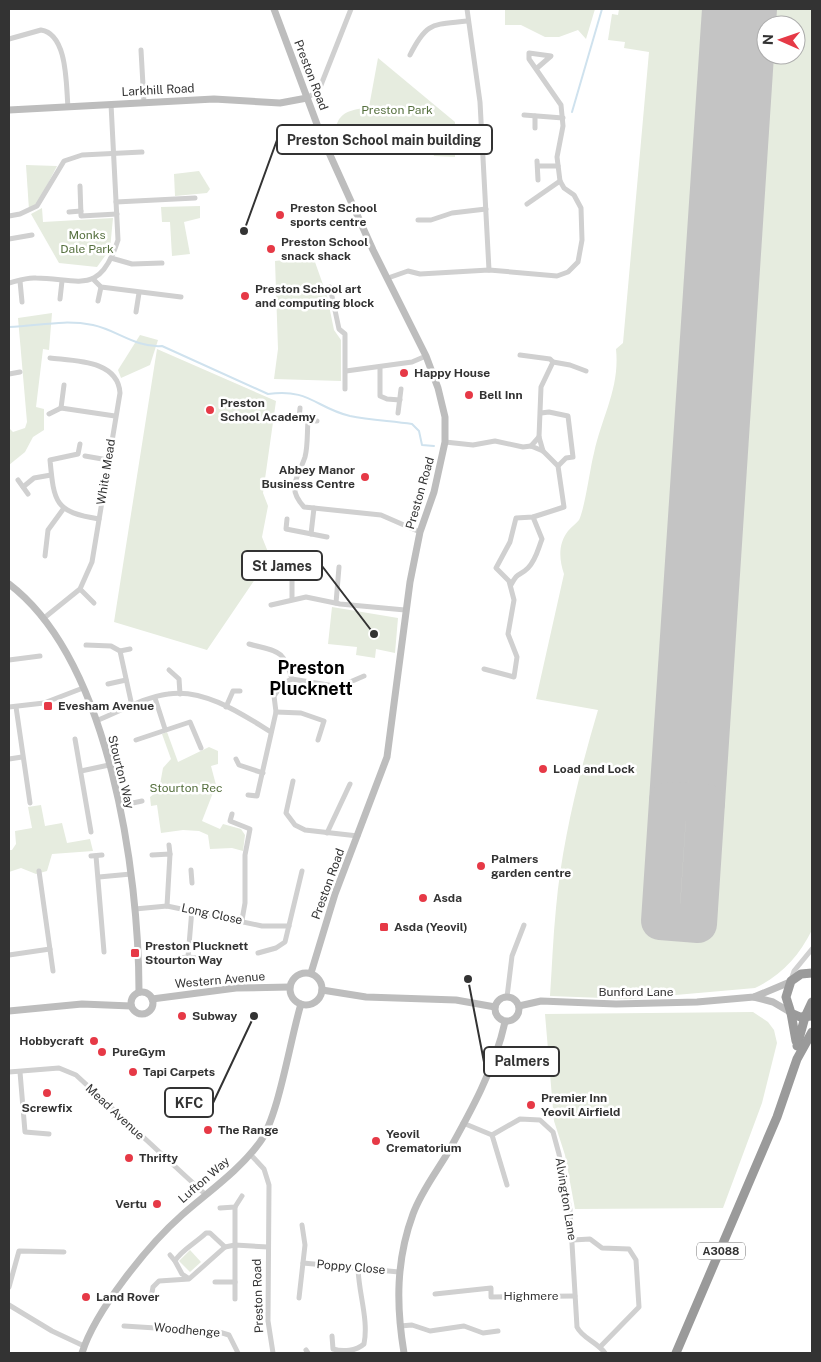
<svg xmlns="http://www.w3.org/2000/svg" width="821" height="1362" viewBox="0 0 821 1362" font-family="'Public Sans',sans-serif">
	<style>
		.green { fill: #e6ecdf; fill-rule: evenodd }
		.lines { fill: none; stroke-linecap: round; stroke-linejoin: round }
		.stream { stroke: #cfe2ee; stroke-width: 2 }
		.runway { stroke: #c4c4c4; stroke-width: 38 }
		.street { stroke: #d0d0d0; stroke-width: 5 }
		.secondary { stroke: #bdbdbd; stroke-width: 7 }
		.highway { stroke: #9a9a9a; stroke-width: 9 }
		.poi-dot { fill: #e63946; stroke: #fff; stroke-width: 2 }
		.labels { text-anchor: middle; stroke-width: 5; stroke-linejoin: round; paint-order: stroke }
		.shield { fill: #fff; stroke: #707070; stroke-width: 1 }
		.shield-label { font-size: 11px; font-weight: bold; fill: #333 }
		.street-label { font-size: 12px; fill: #333; stroke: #fff }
		.park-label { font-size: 12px; fill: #56703f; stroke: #fff }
		.poi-label { font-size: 12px; font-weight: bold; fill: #333; stroke: #fff; text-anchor: start }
		.district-label { font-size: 18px; font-weight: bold; fill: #000; stroke: #fff }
		.leader { fill: none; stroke: #333; stroke-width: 2 }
		.callout-dot { fill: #333; stroke: #fff; stroke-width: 2 }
		.callout { fill: #fff; stroke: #333; stroke-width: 2 }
		.callout-label { font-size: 14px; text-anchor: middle; font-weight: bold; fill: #333 }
	</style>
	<rect width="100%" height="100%" fill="#fff"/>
	<g class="green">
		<path d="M505,9H595L586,39L578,30L559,37H545L521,25H505Z"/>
		<path d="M619,9H812V930C799,956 781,976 755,988L630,999L550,996C552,967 553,937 556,908C562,842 579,774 598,710L536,699L564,574C559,559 558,544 568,531C571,527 576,524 579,520C585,508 590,468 594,453C602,416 620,388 616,349L623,343L649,52L624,48L625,42L608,40L612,14L618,15ZM766,25H796V55H766Z"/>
		<path d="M378,58L455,122V157L434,156L427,137L408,136L390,144L374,142L340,155L326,130L336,127C340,110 354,110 369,107Z"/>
		<path d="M26,165L57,166L37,205L29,210Z"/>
		<path d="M199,171L210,189L207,193L175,196L174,174Z"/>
		<path d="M200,206V218L184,222L190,254L172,256L170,222H162L161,207Z"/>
		<path d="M42,208L43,222L113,218L110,249L97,267L59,263L31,214Z"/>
		<path d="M309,257L310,261L315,262L327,296L334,330L341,340V381L274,379L278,349L275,261Z"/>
		<path d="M52,313L49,350L43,349L36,407L44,409V430L33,437L25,452L9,465V428L13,432L25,428L27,422L18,318Z"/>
		<path d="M140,335L158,340L150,365L121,378L118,370Z"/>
		<path d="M157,349L276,401L263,493L268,506L262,537L270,557L207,650L114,622Z"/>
		<path d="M332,607L398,618L395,653L376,649L375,658L356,655L357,647L328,644Z"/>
		<path d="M167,732L178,762L209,747L218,751V764L211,766L216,785L202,821L220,829L223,824L241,829L245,835L243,851L232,848L210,849L208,835L199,831L183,830L161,833L157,805L151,806L150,797L159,790L163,768L171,759L162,734Z"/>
		<path d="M41,805L45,826L62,823L67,843L90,839L93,851L52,854L47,871L36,874L21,868L9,872V850H12L16,844L15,831L32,828L28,807Z"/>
		<path d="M753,1012L768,1022L774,1030L777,1043L762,1103L723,1208L575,1209L565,1155L554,1121L545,1014Z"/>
		<path d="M190,1250L201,1262L190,1272L179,1261Z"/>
	</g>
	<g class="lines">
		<g class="stream">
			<path d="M572,112L602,9"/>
			<path d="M9,327C39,326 62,319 93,325C117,330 136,348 162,346L268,394C309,388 316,408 350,416C370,420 392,421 412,424L419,431L422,445L434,446"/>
		</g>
		<g class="runway">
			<path d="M721,9L668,801L706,803L758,9"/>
			<path d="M668,801L706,803L698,924L660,921Z"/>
		</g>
		<g class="street">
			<path d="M467,9L480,102L489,270"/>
			<path d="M9,39L41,30C68,34 66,86 68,107"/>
			<path d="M141,50L144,103"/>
			<path d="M410,55C427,21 433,25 467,21"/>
			<path d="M307,98L319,90L351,9"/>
			<path d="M524,115L563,118"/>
			<path d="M535,128V116"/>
			<path d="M537,161L538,180"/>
			<path d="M538,166H558"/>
			<path d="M80,186L81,216L117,214"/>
			<path d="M116,202L195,198"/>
			<path d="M527,204L560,181"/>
			<path d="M69,212L81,211"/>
			<path d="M9,216L20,214L37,206L64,161L82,155L142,152"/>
			<path d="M418,220H431L452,213L486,209"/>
			<path d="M9,239L32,235"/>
			<path d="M111,258L132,264L162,263"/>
			<path d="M388,278L408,271L420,274L489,270L557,276L568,272L578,262L582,240L581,208L574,195L564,188L560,181L557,157L563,126L561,105L529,59V53L551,56L536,69"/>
			<path d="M94,280L101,287L181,297"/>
			<path d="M20,281L22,302"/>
			<path d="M9,283C17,281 27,277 36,278C80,279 100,296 118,240L111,104"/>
			<path d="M330,287L339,329L345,334V389"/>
			<path d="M60,299L62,281"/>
			<path d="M98,301L101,287"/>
			<path d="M136,312L139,293"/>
			<path d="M520,355L550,359L553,362L541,387L539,437L531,446"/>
			<path d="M553,362L570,365L586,371"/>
			<path d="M380,367V396L387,399L400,400"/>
			<path d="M346,371L412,362L426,356"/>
			<path d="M9,374L20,372"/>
			<path d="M61,408L64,385"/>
			<path d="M300,408L299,420L317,421"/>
			<path d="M398,413L401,389"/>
			<path d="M541,413L549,412L568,416L573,457L566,458L558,466"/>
			<path d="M49,414L61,408L115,416"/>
			<path d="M308,421C307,432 308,446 305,457C298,478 286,487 304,507L381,515L420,532"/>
			<path d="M539,437L543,451"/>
			<path d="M445,442L473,445L495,441L523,447L531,446L543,451L558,466L564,507L533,517L516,518L510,542L496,568L509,581L514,600L508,634L517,657L514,677L484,669"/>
			<path d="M80,444L78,454L50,460C54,503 55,512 99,519"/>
			<path d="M85,456L108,460"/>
			<path d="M18,480L28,494"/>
			<path d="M23,487L34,478L51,475"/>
			<path d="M287,519L286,529L327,537"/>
			<path d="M311,534L314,508"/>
			<path d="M45,556L48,530L64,508"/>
			<path d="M292,562V599"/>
			<path d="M511,585C518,571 519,577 528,568C536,560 538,549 542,539L533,517"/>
			<path d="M80,589L94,603"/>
			<path d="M336,603L339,567"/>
			<path d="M271,605L306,597L340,604L405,610"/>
			<path d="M44,618L80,589L92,562L120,393C118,360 75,361 50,358"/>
			<path d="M86,645L111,646L120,651L132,706"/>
			<path d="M120,651L130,649"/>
			<path d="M9,660L40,656"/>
			<path d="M169,670L179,679L180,694"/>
			<path d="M292,679L334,686L343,685L364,676"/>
			<path d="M108,684L126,680"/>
			<path d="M155,698L165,729"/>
			<path d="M9,707L44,703L83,688"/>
			<path d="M16,707L30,803"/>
			<path d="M226,707L233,691H240"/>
			<path d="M276,712L301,713L324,721L318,740"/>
			<path d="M96,721C119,712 144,697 168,694C204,688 242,714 271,732"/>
			<path d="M75,739L91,832"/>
			<path d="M136,740L190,722L201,748"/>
			<path d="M9,759L22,757"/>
			<path d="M236,759L239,765L263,773"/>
			<path d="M81,771L109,765"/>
			<path d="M293,781L286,813L295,825L305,830L358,836"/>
			<path d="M248,795L257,796L276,712L274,696L282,684L292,679C283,648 278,652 249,644"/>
			<path d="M119,806L142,801"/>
			<path d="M232,814L230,821L250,829L245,855V903L242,920"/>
			<path d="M327,833L350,784"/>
			<path d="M169,845L170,854"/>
			<path d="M152,855L170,854L167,906"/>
			<path d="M91,856L102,855"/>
			<path d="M96,856L104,952"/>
			<path d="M191,870L192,883"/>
			<path d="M39,871L53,971"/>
			<path d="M99,877L131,874"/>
			<path d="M135,909L167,906L262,926H289"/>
			<path d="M258,953L276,948L285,942L302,871"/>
			<path d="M9,955L50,949"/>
			<path d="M188,957L192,909"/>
			<path d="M171,959L188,957L207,959"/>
			<path d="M791,980L794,971L812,949"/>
			<path d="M507,997L512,956L524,925"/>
			<path d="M9,1072L59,1068L76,1075L206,1195"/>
			<path d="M20,1072L25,1132L49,1134"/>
			<path d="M463,1123L492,1135L507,1185"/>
			<path d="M492,1135L520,1119L540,1120L553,1132L559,1154L570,1210L577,1327C582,1338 597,1342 605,1353"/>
			<path d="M250,1154L264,1169L269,1185L268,1321L273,1353"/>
			<path d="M220,1208L235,1207L242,1196"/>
			<path d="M573,1240L590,1239L602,1248L629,1249L636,1260L639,1307L600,1347"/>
			<path d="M170,1255L175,1261"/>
			<path d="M303,1263L399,1272"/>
			<path d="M188,1278L182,1274L175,1261C180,1251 197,1242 206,1233H210L225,1247"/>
			<path d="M215,1282H235V1299"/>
			<path d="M235,1282V1207"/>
			<path d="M9,1287L19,1251L64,1252"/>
			<path d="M435,1294L491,1288V1297L575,1296"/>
			<path d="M151,1298L153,1287L159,1281L189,1279L225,1247L235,1245L268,1247"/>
			<path d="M299,1298L305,1245L302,1225"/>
			<path d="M9,1305L52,1331L84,1346"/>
			<path d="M124,1326L219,1332L229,1335L238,1353"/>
			<path d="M400,1326L412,1325L430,1331L464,1326L483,1333L498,1331"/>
			<path d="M332,1336L333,1349C343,1352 356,1351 364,1344C369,1319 358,1292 358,1266"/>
			<path d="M306,1350L308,1353"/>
		</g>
		<g class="secondary">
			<path d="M274,9L321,135L373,250L426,356L438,388L445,417V442L434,492L420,532L410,582L387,757L335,894L311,973"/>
			<path d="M9,110L214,99L280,103L307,98"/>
			<path d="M9,584C110,661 139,873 139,992"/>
			<circle cx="306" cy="989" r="16"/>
			<path d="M322,990L366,997L456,1000L495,1007"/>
			<circle cx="142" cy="1003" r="11"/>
			<circle cx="507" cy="1009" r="12"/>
			<path d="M754,997L773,1002L790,1012"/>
			<path d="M152,999L236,988L290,987"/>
			<path d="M519,1006L541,1001L616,1004L697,1002L754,997L790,982"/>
			<path d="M9,1011L82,1004L131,1006"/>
			<path d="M82,1353C95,1311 148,1245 182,1215C208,1192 239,1171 260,1142C279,1115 290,1040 301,1004"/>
			<path d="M404,1353C396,1305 396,1260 413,1214C421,1192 435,1174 447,1154C470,1113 495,1068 505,1022"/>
		</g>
		<g class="highway">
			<path d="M812,973L801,974L791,981L786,997L791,1013L800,1017L812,1016"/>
			<path d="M791,1013L796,1041"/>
			<path d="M797,1046L805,1017L812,1002"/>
			<path d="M676,1353L777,1117L797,1059L812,1032"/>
		</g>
	</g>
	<g class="poi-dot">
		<circle cx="280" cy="215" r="5"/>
		<circle cx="271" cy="249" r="5"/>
		<circle cx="245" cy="296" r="5"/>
		<circle cx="404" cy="373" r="5"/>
		<circle cx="469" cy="395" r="5"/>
		<circle cx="210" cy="410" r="5"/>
		<circle cx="365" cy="477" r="5"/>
		<rect x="43" y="701" width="10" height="10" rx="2.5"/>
		<circle cx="543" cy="769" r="5"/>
		<circle cx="481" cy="866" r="5"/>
		<circle cx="423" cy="898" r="5"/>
		<rect x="379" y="922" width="10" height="10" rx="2.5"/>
		<rect x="130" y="948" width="10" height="10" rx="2.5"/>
		<circle cx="182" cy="1016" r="5"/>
		<circle cx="94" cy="1041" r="5"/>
		<circle cx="102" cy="1052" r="5"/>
		<circle cx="133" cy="1072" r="5"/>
		<circle cx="47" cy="1093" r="5"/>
		<circle cx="531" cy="1105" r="5"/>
		<circle cx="208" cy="1130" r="5"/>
		<circle cx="376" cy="1141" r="5"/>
		<circle cx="129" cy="1158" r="5"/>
		<circle cx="157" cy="1204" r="5"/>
		<circle cx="86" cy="1297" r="5"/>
	</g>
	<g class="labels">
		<rect class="shield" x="697" y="1242.5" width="48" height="17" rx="4"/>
		<g class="shield-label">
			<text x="721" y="1255">A3088</text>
		</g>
		<g class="street-label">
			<text transform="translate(311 75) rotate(69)" y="4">Preston Road</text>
			<text transform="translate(158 90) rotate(-3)" y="4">Larkhill Road</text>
			<text transform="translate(106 472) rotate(-81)" y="4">White Mead</text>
			<text transform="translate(420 493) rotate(-74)" y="4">Preston Road</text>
			<text transform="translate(121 772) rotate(76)" y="4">Stourton Way</text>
			<text transform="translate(328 884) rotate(-70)" y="4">Preston Road</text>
			<text transform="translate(212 914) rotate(12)" y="4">Long Close</text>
			<text transform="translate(220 980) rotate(-5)" y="4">Western Avenue</text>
			<text x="636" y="996">Bunford Lane</text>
			<text transform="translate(115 1112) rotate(43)" y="4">Mead Avenue</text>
			<text transform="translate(204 1180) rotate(-41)" y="4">Lufton Way</text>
			<text transform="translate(566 1199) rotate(81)" y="4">Alvington Lane</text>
			<text transform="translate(351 1267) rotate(5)" y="4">Poppy Close</text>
			<text transform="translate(258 1296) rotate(-92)" y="4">Preston Road</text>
			<text x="531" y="1300">Highmere</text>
			<text transform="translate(187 1330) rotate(5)" y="4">Woodhenge</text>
		</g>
		<g class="park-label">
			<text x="397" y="114">Preston Park</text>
			<text x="87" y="239">Monks<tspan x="87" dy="14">Dale Park</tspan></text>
			<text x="186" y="792">Stourton Rec</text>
		</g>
		<g class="poi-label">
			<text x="290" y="212">Preston School<tspan x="290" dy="14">sports centre</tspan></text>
			<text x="281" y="246">Preston School<tspan x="281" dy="14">snack shack</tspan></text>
			<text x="255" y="293">Preston School art<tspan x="255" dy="14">and computing block</tspan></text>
			<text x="414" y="377">Happy House</text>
			<text x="479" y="399">Bell Inn</text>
			<text x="220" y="407">Preston<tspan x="220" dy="14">School Academy</tspan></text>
			<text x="355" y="474" text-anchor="end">Abbey Manor<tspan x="355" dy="14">Business Centre</tspan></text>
			<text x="58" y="710">Evesham Avenue</text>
			<text x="553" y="773">Load and Lock</text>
			<text x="491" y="863">Palmers<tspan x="491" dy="14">garden centre</tspan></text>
			<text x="433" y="902">Asda</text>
			<text x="394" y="931">Asda (Yeovil)</text>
			<text x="145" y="950">Preston Plucknett<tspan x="145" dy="14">Stourton Way</tspan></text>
			<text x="192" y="1020">Subway</text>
			<text x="84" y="1045" text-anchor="end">Hobbycraft</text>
			<text x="112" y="1056">PureGym</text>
			<text x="143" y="1076">Tapi Carpets</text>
			<text x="541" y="1102">Premier Inn<tspan x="541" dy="14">Yeovil Airfield</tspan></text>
			<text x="47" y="1112" text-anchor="middle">Screwfix</text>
			<text x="218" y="1134">The Range</text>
			<text x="386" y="1138">Yeovil<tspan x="386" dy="14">Crematorium</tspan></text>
			<text x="139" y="1162">Thrifty</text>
			<text x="147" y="1208" text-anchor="end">Vertu</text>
			<text x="96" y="1301">Land Rover</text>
		</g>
		<g class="district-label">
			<text x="311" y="674">Preston<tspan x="311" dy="21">Plucknett</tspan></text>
		</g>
	</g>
	<path class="leader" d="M244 231L277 140M374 634L322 566M468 979L484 1062M254 1016L213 1103"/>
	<g class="callout-dot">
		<circle cx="244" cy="231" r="5"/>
		<circle cx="374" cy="634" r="5"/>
		<circle cx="468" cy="979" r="5"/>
		<circle cx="254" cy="1016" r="5"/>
	</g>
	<g class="callout">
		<rect x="277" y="125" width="215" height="29" rx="5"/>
		<rect x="242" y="551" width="80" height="29" rx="5"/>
		<rect x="484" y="1047" width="75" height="29" rx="5"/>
		<rect x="165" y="1088" width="48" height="29" rx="5"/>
	</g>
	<g class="callout-label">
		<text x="384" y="145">Preston School main building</text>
		<text x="282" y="571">St James</text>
		<text x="522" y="1066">Palmers</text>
		<text x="189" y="1108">KFC</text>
	</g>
	<rect width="821" height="1362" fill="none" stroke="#333333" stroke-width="20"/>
	<g transform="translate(781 40) rotate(272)"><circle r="24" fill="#ffffff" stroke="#adadad"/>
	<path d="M0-4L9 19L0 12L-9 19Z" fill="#e63946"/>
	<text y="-8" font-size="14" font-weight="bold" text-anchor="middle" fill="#333333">N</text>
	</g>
</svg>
